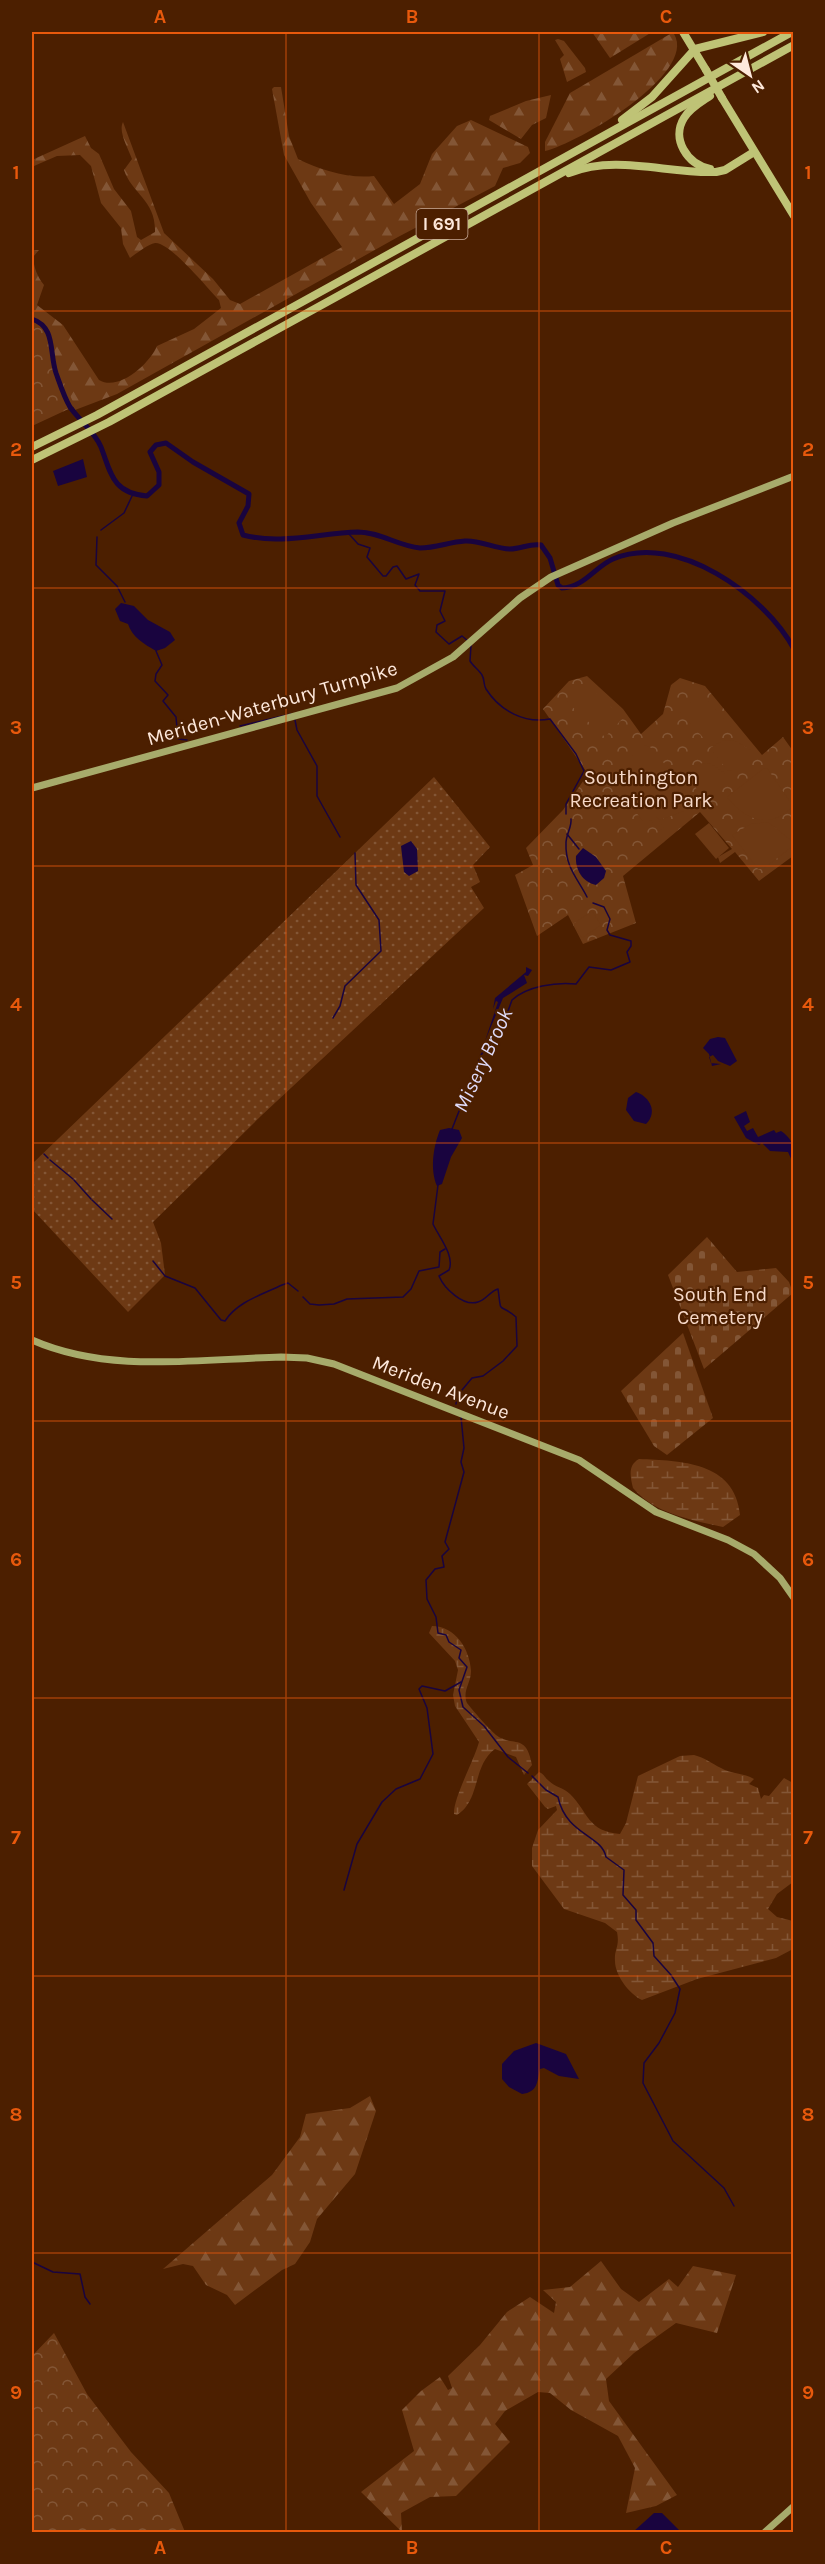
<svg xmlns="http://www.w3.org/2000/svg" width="825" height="2564" viewBox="0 0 825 2564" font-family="Karla,sans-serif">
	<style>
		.grass { fill: url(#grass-dots) }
		.forest { fill: url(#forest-firs) }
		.wetland { fill: url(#wetland-marsh) }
		.cemetery { fill: url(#cemetery-stones) }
		.park { fill: url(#park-crowns) }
		.pitch { fill: #6d3914 }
		.water { fill: #19043f }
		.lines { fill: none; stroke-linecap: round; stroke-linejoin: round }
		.stream { stroke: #19043f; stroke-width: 1.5 }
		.river { stroke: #19043f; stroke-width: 5 }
		.major { stroke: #a7ab6b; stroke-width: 7 }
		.highway { stroke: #bfc376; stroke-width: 8 }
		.highway-bridge { stroke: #bfc376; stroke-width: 8 }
		.grid { fill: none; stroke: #e8590c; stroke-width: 1.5; stroke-opacity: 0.55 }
		.labels { text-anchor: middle; stroke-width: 4.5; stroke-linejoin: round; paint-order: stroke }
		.shield { fill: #4c1f00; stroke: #c9ac99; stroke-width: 1.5 }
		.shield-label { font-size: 18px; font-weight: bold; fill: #fee8db }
		.street-label { font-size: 20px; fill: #fee8db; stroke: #4c1f00 }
		.park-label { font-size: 20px; fill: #f7d9c8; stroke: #4c1f00 }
		.water-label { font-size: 21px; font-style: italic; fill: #dfdbf9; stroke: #4c1f00 }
		.neatline { fill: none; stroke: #e8590c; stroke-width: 2 }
		.grid-label { font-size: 20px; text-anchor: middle; font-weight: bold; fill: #e8590c }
	</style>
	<defs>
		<pattern id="grass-dots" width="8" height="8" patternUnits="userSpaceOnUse" patternTransform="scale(1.5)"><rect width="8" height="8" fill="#6d3914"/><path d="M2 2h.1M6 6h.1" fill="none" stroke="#835636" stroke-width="1.8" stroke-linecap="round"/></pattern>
		<pattern id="forest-firs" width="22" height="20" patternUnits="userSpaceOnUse" patternTransform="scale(1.5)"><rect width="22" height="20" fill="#6d3914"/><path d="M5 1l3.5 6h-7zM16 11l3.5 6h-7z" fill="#835636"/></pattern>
		<pattern id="wetland-marsh" width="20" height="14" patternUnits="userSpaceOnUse" patternTransform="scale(1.5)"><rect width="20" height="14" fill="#6d3914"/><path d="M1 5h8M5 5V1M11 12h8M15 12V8" fill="none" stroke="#835636"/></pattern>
		<pattern id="cemetery-stones" width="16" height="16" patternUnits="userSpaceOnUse" patternTransform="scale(1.5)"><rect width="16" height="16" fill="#6d3914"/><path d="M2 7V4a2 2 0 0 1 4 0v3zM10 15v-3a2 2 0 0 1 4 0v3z" fill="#835636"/></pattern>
		<pattern id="park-crowns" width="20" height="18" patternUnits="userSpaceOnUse" patternTransform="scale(1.5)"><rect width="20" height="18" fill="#6d3914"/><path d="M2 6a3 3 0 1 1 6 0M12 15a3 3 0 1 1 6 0" fill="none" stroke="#835636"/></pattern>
	</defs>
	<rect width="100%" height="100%" fill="#4c1f00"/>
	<path class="grass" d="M434,777L490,847L473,865L480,882L471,887L484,908L262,1115L153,1222L161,1243L165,1275L128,1312L32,1209V1164Z"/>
	<g class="forest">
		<path d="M592,32H652L610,58Z"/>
		<path d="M670,34H674C698,74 576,144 545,151V142L570,93Z"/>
		<path d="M558,39L564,41L585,68L586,72L567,82L560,59L564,55L555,40Z"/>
		<path d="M274,87H281L289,136L298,159C320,170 349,179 374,176L394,204L420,184L432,154L457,126L471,120L528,147L530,153L520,163L503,168L495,186L398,237L117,394L75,410L32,321V250H39L33,257C34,268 37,276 44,285L37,305L63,325L99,380C119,392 150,363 157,346L194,329L221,308L219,300C208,289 169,241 155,243C147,245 137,253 130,258L123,244L121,228L101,203L91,166L80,155L57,156L34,166H32V160L85,136L91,148L99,154L114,189L131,211L137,237L141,240L155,232C156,200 132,194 124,170L132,159C128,148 118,132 123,122L164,233L213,279L230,300L240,304L342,247L311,203L284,155L272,89Z"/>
		<path d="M551,95L546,118L532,125L521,139L489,120L490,116L526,101Z"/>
		<path d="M370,2096L376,2111L355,2174L317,2219L310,2242L295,2264L282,2270L235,2305L227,2295L206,2285L193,2266L183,2264L163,2269L272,2175L300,2137L306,2114L350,2108Z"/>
		<path d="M601,2261L621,2289L639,2302L669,2279L678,2287L693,2266L736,2275L717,2333L676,2323L634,2353L606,2379L609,2401L677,2495L656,2506L626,2513L635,2468L618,2436L571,2410L550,2393L538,2392L505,2411L495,2424L510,2442L456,2496L430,2497L401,2513L402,2532L361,2492L414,2451L402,2410L421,2391L440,2377L448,2390L452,2388L448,2376L480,2345L507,2312L530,2297L554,2313L556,2302L543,2290L570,2287Z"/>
	</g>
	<g class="wetland">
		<path d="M639,1459C680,1461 735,1461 740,1515L723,1527C692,1520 655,1514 633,1488C630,1476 628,1465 639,1459Z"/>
		<path d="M432,1626C455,1626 470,1649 471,1671C471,1683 462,1691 467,1703C476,1714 486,1726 496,1735C513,1748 526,1732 532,1765L524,1775L516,1757L495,1749C472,1766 481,1800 457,1815L454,1814C453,1798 474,1761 479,1742L455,1706L453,1695L458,1670L455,1661L429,1633Z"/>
		<path d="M694,1755C705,1758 711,1763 721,1768C731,1774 744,1773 754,1779L749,1784L758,1788L761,1799L764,1795L769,1796L784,1778L793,1783V1882L777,1894L768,1909L777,1917L793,1921V1949L776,1958L697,1979L642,2000C629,1994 615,1975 615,1961C614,1949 620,1947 617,1932L605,1923L564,1909L532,1866V1848L538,1830L557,1810L556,1806L548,1809L545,1807L527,1784L539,1772C544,1774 545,1778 549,1781C555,1787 564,1788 570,1794C589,1813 587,1831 620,1834L626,1823L638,1776L680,1756Z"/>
	</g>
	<g class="cemetery">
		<path d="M707,1237L737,1272L776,1268L789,1282L793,1293L704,1369L668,1275Z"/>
		<path d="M683,1333L713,1418L667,1455L654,1446L621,1391Z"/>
	</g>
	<g class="park">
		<path d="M32,314L51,331L54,361L75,406L32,426Z"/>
		<path d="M587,676L623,709L641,734L663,714L671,685L680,678L705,686L762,755L783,737L793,751V856L759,881L735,852L720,863L718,857L732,849L700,812L623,876L636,923L583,944L568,915L537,936L515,875L533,865L526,848L563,810L588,774L543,709L569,681Z"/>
		<path d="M54,2333L87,2394L131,2452L169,2493L185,2532H32V2356Z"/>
	</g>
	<g class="pitch">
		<path d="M585,683L623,718L605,737L567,702Z"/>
		<path d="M701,693L731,727L710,745L680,712Z"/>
		<path d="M734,740L752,751L732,770L728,771L710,748L722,741Z"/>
		<path d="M644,745L650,747L674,775L684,811L660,820L656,816L664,828L658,831L651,820L645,824L609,777Z"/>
		<path d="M703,763L711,764L725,773L705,794H701L684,773L693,765Z"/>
		<path d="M767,768L793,806C770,830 746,821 727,797L763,769Z"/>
		<path d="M768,822L793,842V846L763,869H758L732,835L751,824Z"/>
		<path d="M709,823L729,848L716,859L695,834Z"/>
		<path d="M592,911L601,925L582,938L573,924Z"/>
	</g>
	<g class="water">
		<path d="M83,459L87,477L58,486L53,471Z"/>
		<path d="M121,603L134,606L148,620L170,632L175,640L165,648L156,651C144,644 132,637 128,624L120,621L115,609Z"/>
		<path d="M411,841L417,849L418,871L409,876L404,872L401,846Z"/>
		<path d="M583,848L596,857L606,871L604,878L596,885C582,882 575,869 576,856Z"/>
		<path d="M526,967L532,970L528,976L524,975L527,983L503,998L485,1041L498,1002L496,1001L493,1009L495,998L526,972Z"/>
		<path d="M718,1037L725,1038L737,1061L730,1066L718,1061L713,1055L709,1057L711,1063L721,1064L712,1066L709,1054L703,1048L710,1039Z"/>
		<path d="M636,1092C650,1097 658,1112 646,1124L634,1121L626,1110L628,1098Z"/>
		<path d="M746,1111L750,1122L744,1126L747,1131L753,1128L758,1137L774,1130L776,1133L781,1131C794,1140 794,1148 793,1163L788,1152L770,1151L762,1143L759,1145L746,1138L734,1117Z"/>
		<path d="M449,1128L459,1130L462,1138L451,1157L442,1184L437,1186C430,1170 433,1147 440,1130Z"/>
		<path d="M536,2043L566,2054L579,2079L559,2076L544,2068L540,2069C537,2082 538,2092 522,2094L509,2087L502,2079V2064L514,2051Z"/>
		<path d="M654,2513H662L681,2532H633Z"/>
	</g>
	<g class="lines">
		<g class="stream">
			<path d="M101,530L124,513L133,494"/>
			<path d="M349,534L358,544L370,548L367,557L383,576H386L393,567L397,566L406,579L419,574L415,585L420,591H445L440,611L445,621L437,625L436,632L449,644L462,636L468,641"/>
			<path d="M97,537L96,565L117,586L125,602"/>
			<path d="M471,645L470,661C473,666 479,670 482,675C485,680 483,684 486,689C500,711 525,724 550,719L576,754L584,771L566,804V814"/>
			<path d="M156,651L162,665L156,674L155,681L168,695L163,701L176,717L178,739L187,740"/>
			<path d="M295,720L297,730L317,766V796L340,837"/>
			<path d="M240,726L291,714"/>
			<path d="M571,819C572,827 566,834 566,843C565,867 578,879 587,897"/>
			<path d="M567,834L579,849"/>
			<path d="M333,1018L340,1006L345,986L381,951L379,920L356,885L355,853"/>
			<path d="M452,1129L481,1055L504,1022L512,1000C527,986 556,982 576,984L589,967L611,970L630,962L627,952L631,946V941L610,935L607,930L610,919L604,907L593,903"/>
			<path d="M44,1154L48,1158"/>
			<path d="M50,1160L73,1179"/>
			<path d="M74,1180L91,1199"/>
			<path d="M438,1185L433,1224C439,1237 455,1256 449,1270L439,1276C444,1288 463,1307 478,1302C486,1300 490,1291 498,1289C502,1317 497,1301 516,1317L517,1346L503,1361L483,1376L472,1378L457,1396L456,1404"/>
			<path d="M92,1200L112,1219"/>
			<path d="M153,1261L165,1276L195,1288L221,1320L225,1321C237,1302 261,1295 282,1285L288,1283L298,1291"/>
			<path d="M303,1297L310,1304L319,1305L334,1304L347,1299L403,1297L411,1289L419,1271L439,1267L440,1252L445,1249"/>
			<path d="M461,1417L464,1448L461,1462L464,1472L445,1542L449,1549L442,1556L444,1567L435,1569L426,1580L427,1599L436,1617L438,1633L446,1635L449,1642L461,1650L459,1658L467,1667L459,1690L463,1707L484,1726L508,1757L528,1773"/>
			<path d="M532,1776L546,1790L558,1797C566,1835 602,1835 606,1857L624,1870L623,1895L636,1910V1920L653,1943L654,1956L671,1975L680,1989L675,2013L659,2043L644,2063L643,2083L673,2141L724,2188L734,2206"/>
			<path d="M344,1890L357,1844L382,1802L396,1789L420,1779L433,1754L427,1708L419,1689L422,1686L445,1691L461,1682"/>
			<path d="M32,2262L53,2272L80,2274L85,2297L90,2304"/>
		</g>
		<path class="river" d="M32,319C56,327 49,352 56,373C60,384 64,397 70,407C79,420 95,432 101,447C111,473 112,493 147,496L159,485V472L150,452L156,445L166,443L193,462L249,494L248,506L239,523L243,535C280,545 320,533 358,532C380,532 398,546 420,548C436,548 449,542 465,541C480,540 495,549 510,549C521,549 530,543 541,545L550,558L558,585L562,588C583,588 596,566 613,559C677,532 765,595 794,649"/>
		<g class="major">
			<path d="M32,788L397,688L453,657L520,598L551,577L673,523L794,476"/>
			<path d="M32,1340C109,1374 198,1359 281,1357L307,1358L334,1364L579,1460L656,1512L728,1540L754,1554L780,1578L794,1598"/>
			<path d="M765,2532L794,2506"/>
		</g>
		<g class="highway">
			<path d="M683,32L706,70"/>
			<path d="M722,98L794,216"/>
			<path d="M622,120L652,97L695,49L763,32"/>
			<path d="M710,169C687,164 671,139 684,118C690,108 701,102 710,96"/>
			<path d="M569,173C617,154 667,174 716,172L725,170L754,152"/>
			<path d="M32,447L97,415L792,32"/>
			<path d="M32,460L109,422L794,45"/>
		</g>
		<path class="highway-bridge" d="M706,70L722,98"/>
	</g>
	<path class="grid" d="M286,32V2532M539,32V2532M32,311H794M32,588H794M32,866H794M32,1143H794M32,1421H794M32,1698H794M32,1976H794M32,2253H794"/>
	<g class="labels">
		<rect class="shield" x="416.5" y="209" width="51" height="30" rx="4.5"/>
		<g class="shield-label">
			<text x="442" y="230">I 691</text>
		</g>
		<g class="street-label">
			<text transform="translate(272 703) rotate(-16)" y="7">Meriden-Waterbury Turnpike</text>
			<text transform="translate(441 1387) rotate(21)" y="7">Meriden Avenue</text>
		</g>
		<g class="park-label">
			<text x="641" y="784">Southington<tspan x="641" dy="23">Recreation Park</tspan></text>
			<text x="720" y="1301">South End<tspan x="720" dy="23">Cemetery</tspan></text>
		</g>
		<g class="water-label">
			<text transform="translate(483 1060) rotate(-65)" y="7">Misery Brook</text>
		</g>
	</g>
	<rect width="825" height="2564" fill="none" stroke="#4c1f00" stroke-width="66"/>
	<g transform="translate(750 75) rotate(145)" stroke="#4c1f00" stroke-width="4.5" paint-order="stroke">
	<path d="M0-4.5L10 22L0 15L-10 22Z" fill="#fee8db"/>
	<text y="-9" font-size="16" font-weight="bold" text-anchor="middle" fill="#fee8db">N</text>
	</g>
	<rect x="33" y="33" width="759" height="2498" class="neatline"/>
	<g class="grid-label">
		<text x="160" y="23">A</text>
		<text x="412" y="23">B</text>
		<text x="666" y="23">C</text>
		<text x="16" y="179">1</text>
		<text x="808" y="179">1</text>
		<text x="16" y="456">2</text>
		<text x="808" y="456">2</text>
		<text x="16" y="734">3</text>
		<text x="808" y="734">3</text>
		<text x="16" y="1011">4</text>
		<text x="808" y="1011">4</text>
		<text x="16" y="1289">5</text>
		<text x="808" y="1289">5</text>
		<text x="16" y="1566">6</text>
		<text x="808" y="1566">6</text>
		<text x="16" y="1844">7</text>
		<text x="808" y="1844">7</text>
		<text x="16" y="2121">8</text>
		<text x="808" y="2121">8</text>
		<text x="16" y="2399">9</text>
		<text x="808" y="2399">9</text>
		<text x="160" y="2554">A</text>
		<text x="412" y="2554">B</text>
		<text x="666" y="2554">C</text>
	</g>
</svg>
